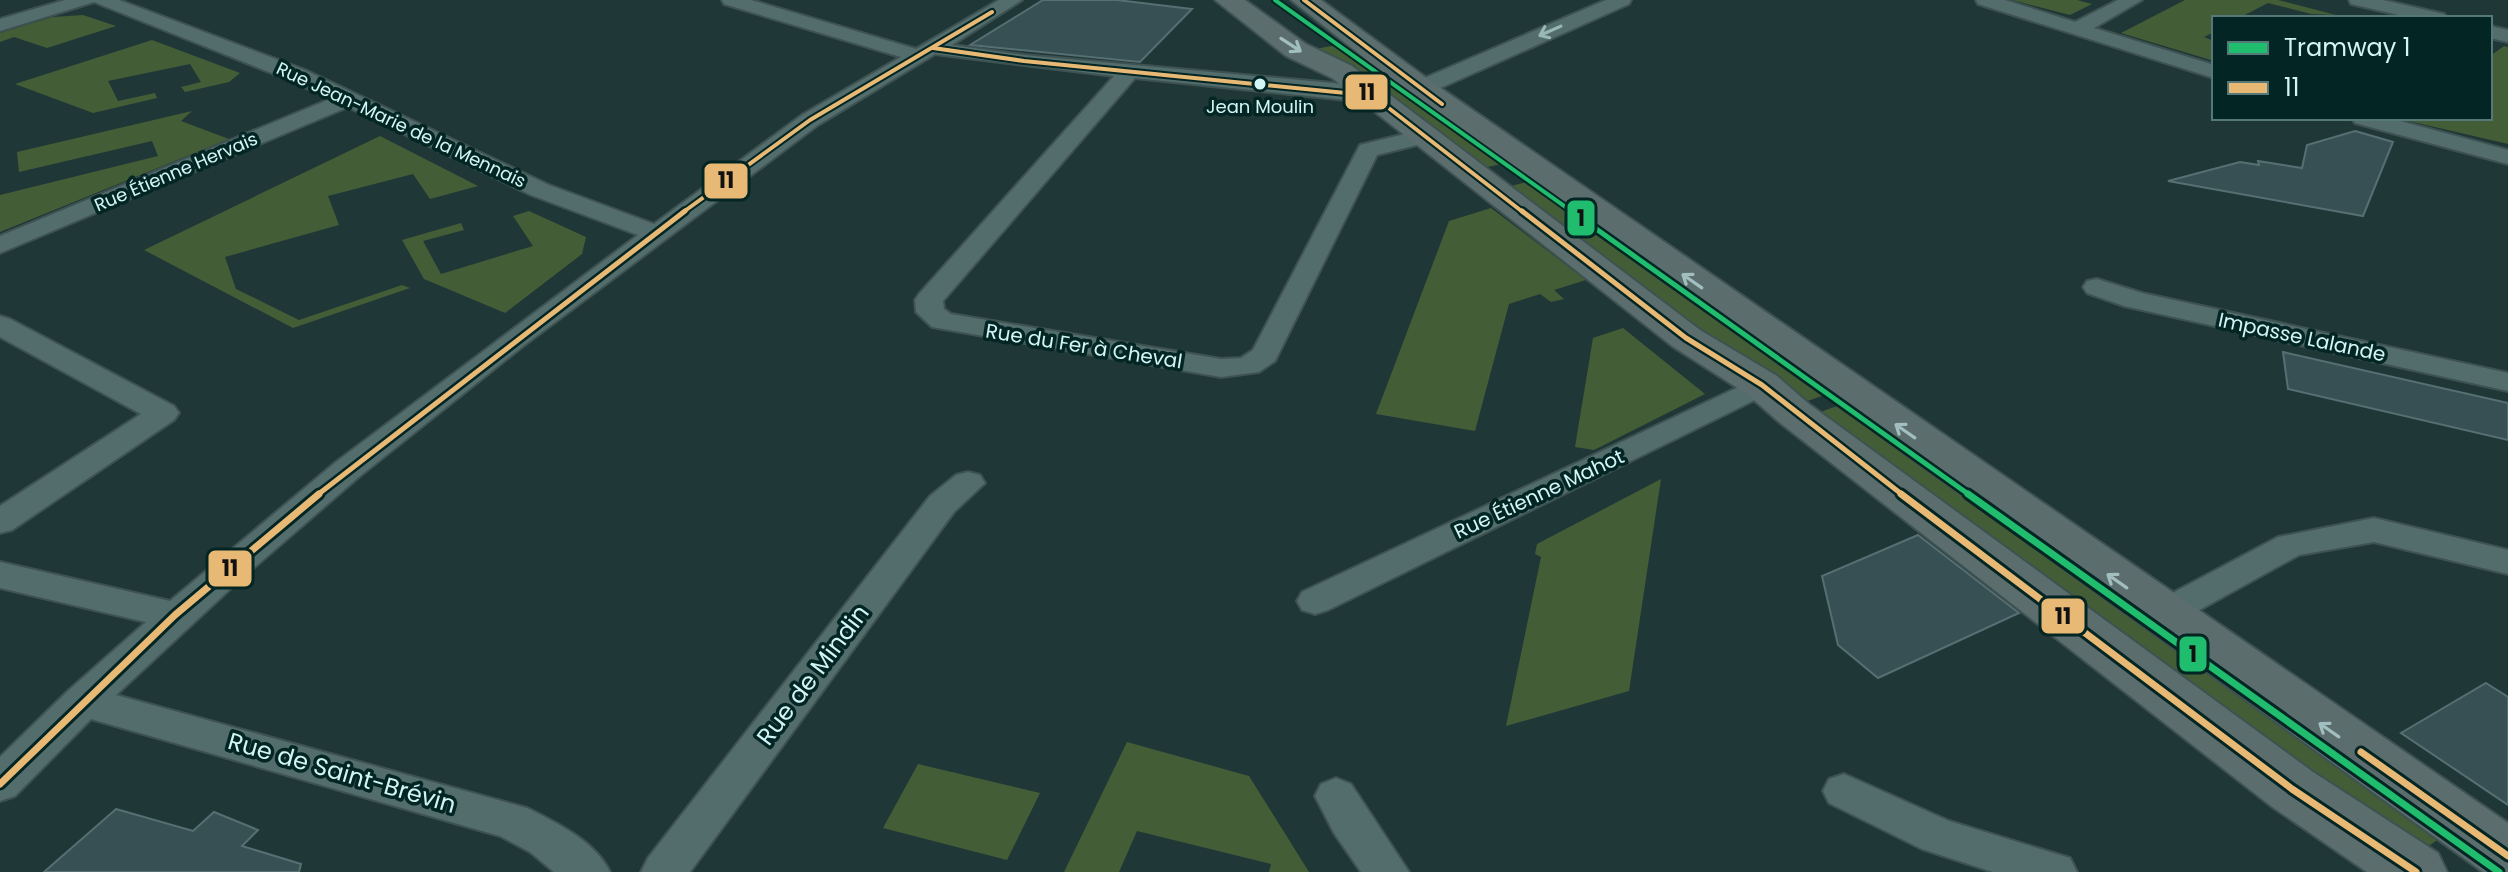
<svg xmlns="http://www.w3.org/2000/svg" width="2508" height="872" viewBox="0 0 2508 872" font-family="Poppins,sans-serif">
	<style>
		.green { fill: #435d37 }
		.building { fill: #375053; stroke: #566f72; stroke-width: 2 }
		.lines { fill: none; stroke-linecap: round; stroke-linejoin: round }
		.minor-casing { stroke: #3e5252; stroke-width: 4 }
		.primary-casing { stroke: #3e5252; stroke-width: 4 }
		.minor { fill: #536d6d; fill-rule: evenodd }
		.primary { fill: #5c6d6e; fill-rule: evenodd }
		.bus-1-far2-casing { stroke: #032625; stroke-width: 8 }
		.bus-1-far1-casing { stroke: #032625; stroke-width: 10 }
		.bus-1-casing { stroke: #032625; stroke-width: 13 }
		.bus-1-far2 { stroke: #e8b975; stroke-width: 4 }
		.bus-1-far1 { stroke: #e8b975; stroke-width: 5 }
		.bus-1 { stroke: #e8b975; stroke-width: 7 }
		.tram-1-far2-casing { stroke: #032625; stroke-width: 8 }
		.tram-1-far1-casing { stroke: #032625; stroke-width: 10 }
		.tram-1-casing { stroke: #032625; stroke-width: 13 }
		.tram-1-far2 { stroke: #20bd6f; stroke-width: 4 }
		.tram-1-far1 { stroke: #20bd6f; stroke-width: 5 }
		.tram-1 { stroke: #20bd6f; stroke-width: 7 }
		.oneway { stroke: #98b8b8 }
		.oneway2 { stroke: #a2bfbf }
		.bus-dot { fill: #d1f6f5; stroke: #032625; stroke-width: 3 }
		.labels { text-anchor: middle; stroke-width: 7; stroke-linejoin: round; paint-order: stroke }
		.bus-label { font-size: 18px; fill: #d1f6f5; stroke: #032625 }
		.far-street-label { font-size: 18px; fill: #d1f6f5; stroke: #032625 }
		.street-label { font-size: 20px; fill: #d1f6f5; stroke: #032625 }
		.near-street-label { font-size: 24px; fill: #d1f6f5; stroke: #032625 }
		.line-badge { stroke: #032625; stroke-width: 3 }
		.pale-badge-label { font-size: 22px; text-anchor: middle; font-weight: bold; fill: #111 }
	</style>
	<rect width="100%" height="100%" fill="#203737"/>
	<g class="green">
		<path d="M2012,0H2077L2092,4L2070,15Z"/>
		<path d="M2185,0H2278L2336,15L2311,14L2268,3L2239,18H2214V32L2204,37L2214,41V61L2121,33Z"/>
		<path d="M83,15L116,26L47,48L14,37L0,42V33L53,17Z"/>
		<path d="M152,40L240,73L229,82L185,92L181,87L201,82L190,64L108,81L118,101L155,93L157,98L93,113L15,84Z"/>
		<path d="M1354,42L1510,162L1483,168L1309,50Z"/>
		<path d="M2504,46L2508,47V144L2396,118H2490V56Z"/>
		<path d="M192,111L181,121L229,139L0,232V195L158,156L152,141L19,172L17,152Z"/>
		<path d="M380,136L478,186L430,199L413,174L328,196L339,225L225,257L236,289L299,320L402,285L410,288L293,328L144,250Z"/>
		<path d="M1535,180L1833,392L1802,403L1507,187Z"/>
		<path d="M1491,208L1586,280L1554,290L1564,299L1551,302L1540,294L1509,304L1475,431L1376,414L1449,221Z"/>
		<path d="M529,211L586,237L582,254L505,313L424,279L402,240L461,223L464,230L423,241L441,274L533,246L513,216Z"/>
		<path d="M1623,328L1705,394L1594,450L1575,447L1593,338Z"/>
		<path d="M1848,402L2452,830L2417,854L1815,414Z"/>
		<path d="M1661,479L1629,691L1506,726L1541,557L1535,554L1537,544Z"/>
		<path d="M1127,742L1249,776L1309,872H1269L1271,864L1137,831L1119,872H1064Z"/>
		<path d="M918,764L1040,793L1007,860L883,828Z"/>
	</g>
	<g class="building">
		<path d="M1043,0H1117L1192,9L1140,62L970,45Z"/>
		<path d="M2355,131L2393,142L2363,216L2168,181L2240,162L2259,165L2258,161L2302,168L2307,145Z"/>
		<path d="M2283,352L2508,403V440L2288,389Z"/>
		<path d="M1918,535L2019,613L1878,678L1838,645L1822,576Z"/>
		<path d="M2486,683L2508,697V805L2401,733Z"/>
		<path d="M116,809L193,831L214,812L258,830L242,846L301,864L299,872H44Z"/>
	</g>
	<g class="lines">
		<g class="minor-casing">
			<g id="minor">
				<path d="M65,0H119L305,70L549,185L654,224L802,115L901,57L724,4L722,0H751L916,49L999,0H1022L952,45L1024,55L1376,87L1379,92L1376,97L1356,101L1135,78L943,301L944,309L951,314L1221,359L1241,358L1253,350L1360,145L1425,129L1433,131L1437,136L1433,141L1377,155L1275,361L1259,372L1221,377L932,327L916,312L915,300L919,294L1114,76L935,54L818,125L522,347L360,476L242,578L116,695L527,808C557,823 595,841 610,872H554L530,852L500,836L91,719L15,796L0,801V757L69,690L146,622L0,588V562L170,601L336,462L638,235L531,195L348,107L0,253V236L330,99L289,80L94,2L0,31V19Z"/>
				<path d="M1606,0H1631L1629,4L1429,93H1413L1410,88L1413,83Z"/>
				<path d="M1976,0H2005L2075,22L2118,0H2142L2094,28L2214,65V78L1978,4Z"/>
				<path d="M2349,0H2383L2444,14L2447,18H2412L2351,4Z"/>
				<path d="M2490,26L2508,30V42L2490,38Z"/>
				<path d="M2352,118H2389L2508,150V164L2355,123Z"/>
				<path d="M2097,279L2142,293L2508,373V391L2124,306L2087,293L2083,287L2087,281Z"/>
				<path d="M0,316L10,319L174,406L179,413L174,420L12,530L0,533V506L141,414L0,337Z"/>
				<path d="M1762,376L1773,379L1777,385L1773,391L1328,610L1315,614L1302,610L1297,601L1302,592Z"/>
				<path d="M968,472L980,475L985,483L954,512L690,872H641L648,858L930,496L956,475Z"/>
				<path d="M2374,518L2508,550V574L2374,542L2299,555L2176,623L2163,627L2150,623L2144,614L2150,605L2278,537Z"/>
				<path d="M1844,774L1949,821L2070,858L2077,872H1993L1922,849L1829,803L1823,791L1829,779Z"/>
				<path d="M1336,778L1351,784L1409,872H1361L1334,833L1315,796L1321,784Z"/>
			</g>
		</g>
		<g class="primary-casing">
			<g id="primary">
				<path d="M1215,0H1245L1306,44L1352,66L1700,330L1777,376L1809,404L2313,772L2438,853L2447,872H2367L2271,806L1779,422L1747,394L1672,346L1332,78L1286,56Z"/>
				<path d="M1291,0H1321L1432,82L2508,823V872H2483L1410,94Z"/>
			</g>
		</g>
		<use href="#minor" class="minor"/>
		<use href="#primary" class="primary"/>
		<g class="bus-1-far2-casing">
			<g id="bus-1-far2">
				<path d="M1304,0L1442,104"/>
				<path d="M933,48L1024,61L1356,94L1368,92L1524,213"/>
				<path d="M682,213L810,120L992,12"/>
			</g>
		</g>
		<g class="bus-1-far1-casing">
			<g id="bus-1-far1">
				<path d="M1522,211L1686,338L1762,385L1904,496"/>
				<path d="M316,496L685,211"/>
			</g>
		</g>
		<g class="bus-1-casing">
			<g id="bus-1">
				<path d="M1901,494L2292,789L2416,872"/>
				<path d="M2361,752L2508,856"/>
				<path d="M0,784L175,615L319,494"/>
			</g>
		</g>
		<use href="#bus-1-far2" class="bus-1-far2"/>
		<use href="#bus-1-far1" class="bus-1-far1"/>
		<use href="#bus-1" class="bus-1"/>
		<g class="tram-1-far2-casing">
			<path id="tram-1-far2" d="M1275,0L1574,213"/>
		</g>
		<g class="tram-1-far1-casing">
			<path id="tram-1-far1" d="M1571,211L1971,496"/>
		</g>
		<g class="tram-1-casing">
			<path id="tram-1" d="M1968,494L2499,872"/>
		</g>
		<use href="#tram-1-far2" class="tram-1-far2"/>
		<use href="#tram-1-far1" class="tram-1-far1"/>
		<use href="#tram-1" class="tram-1"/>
	</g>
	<defs><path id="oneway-shaft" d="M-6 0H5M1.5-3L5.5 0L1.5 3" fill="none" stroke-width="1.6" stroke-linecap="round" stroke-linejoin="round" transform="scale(2)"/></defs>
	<use class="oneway" href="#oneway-shaft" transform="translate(1550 31) rotate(156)"/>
	<g class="oneway2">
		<use href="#oneway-shaft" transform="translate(1291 45) rotate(33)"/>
		<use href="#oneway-shaft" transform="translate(1692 281) rotate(-145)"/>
		<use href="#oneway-shaft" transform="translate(1905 431) rotate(-145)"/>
		<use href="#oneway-shaft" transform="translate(2117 581) rotate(-145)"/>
		<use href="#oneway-shaft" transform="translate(2329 730) rotate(-145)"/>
	</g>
	<circle class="bus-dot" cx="1260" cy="84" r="7"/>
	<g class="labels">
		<g class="bus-label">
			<text x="1260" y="113">Jean Moulin</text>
		</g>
		<g class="far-street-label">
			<text transform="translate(401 125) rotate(25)" y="6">Rue Jean-Marie de la Mennais</text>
			<text transform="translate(176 172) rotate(-23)" y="6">Rue Étienne Hervais</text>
		</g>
		<g class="street-label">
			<text transform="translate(2302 337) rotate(12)" y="7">Impasse Lalande</text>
			<text transform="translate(1084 346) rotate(9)" y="7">Rue du Fer à Cheval</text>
			<text transform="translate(1539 494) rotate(-25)" y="7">Rue Étienne Mahot</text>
		</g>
		<g class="near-street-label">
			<text transform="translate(813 675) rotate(-53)" y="8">Rue de Mindin</text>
			<text transform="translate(342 773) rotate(16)" y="8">Rue de Saint-Brévin</text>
		</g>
	</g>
	<g class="line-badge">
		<rect x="1344" y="73" width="45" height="38" rx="8" fill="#e8b975"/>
		<rect x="703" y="162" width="46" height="38" rx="8" fill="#e8b975"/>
		<rect x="1566" y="199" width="30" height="38" rx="8" fill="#20bd6f"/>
		<rect x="207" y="549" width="46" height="39" rx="8" fill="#e8b975"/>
		<rect x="2040" y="597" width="46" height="38" rx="8" fill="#e8b975"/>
		<rect x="2178" y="635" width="30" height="38" rx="8" fill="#20bd6f"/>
	</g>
	<g class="pale-badge-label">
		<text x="1367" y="100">11</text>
		<text x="726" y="188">11</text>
		<text x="1581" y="226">1</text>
		<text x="230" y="576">11</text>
		<text x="2063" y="624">11</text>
		<text x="2193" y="662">1</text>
	</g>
	<rect x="2212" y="16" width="280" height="104" fill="#032625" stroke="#557978" stroke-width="2"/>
	<rect x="2228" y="42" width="40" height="12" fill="#20bd6f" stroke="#557978" stroke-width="2"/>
	<text x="2284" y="56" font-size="24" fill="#d1f6f5">Tramway 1</text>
	<rect x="2228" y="82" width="40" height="12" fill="#e8b975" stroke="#557978" stroke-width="2"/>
	<text x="2284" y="96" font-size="24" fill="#d1f6f5">11</text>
</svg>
